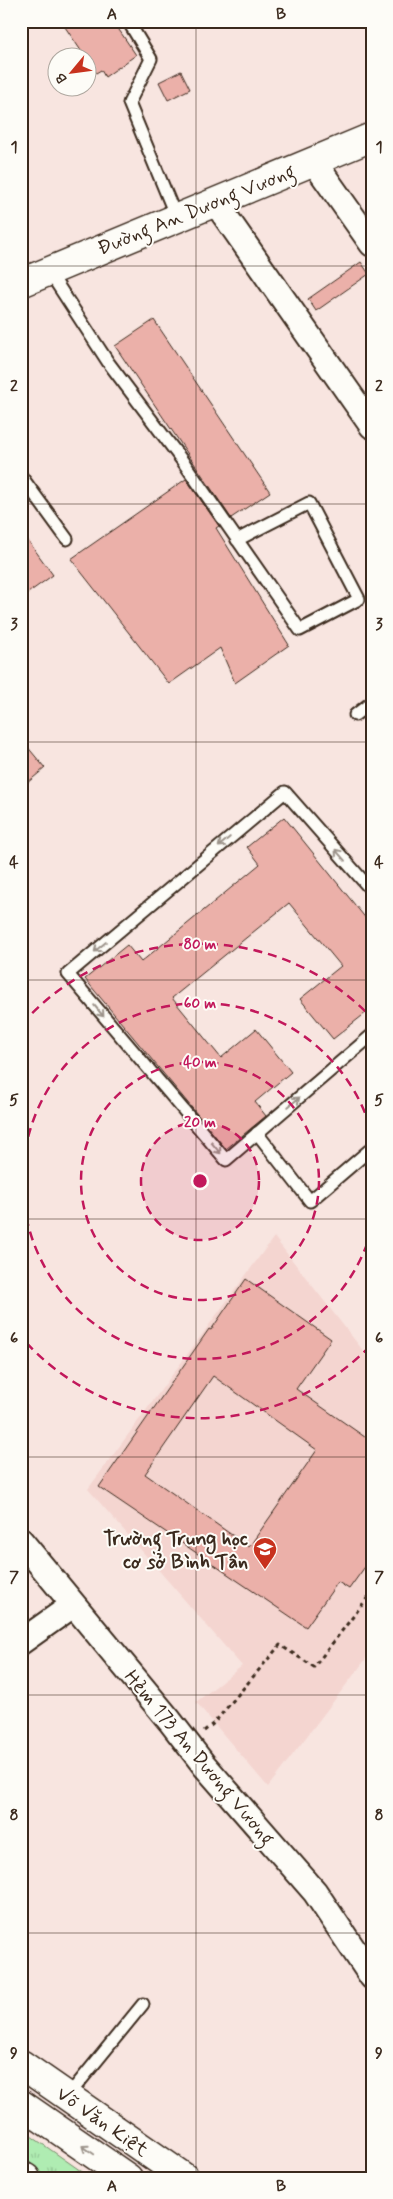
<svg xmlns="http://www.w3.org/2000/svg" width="393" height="2199" viewBox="0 0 393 2199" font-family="Mynerve,sans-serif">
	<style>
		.built { fill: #f4d5d0 }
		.grass { fill: url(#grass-tufts); stroke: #758b68 }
		.building { fill: #ebb0a9; stroke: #3b2a1e; fill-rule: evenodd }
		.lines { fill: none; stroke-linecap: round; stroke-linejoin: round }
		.lane-casing { stroke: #3b2a1e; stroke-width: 15 }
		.street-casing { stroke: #3b2a1e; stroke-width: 28 }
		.secondary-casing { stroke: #3b2a1e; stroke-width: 31 }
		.primary-casing { stroke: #3b2a1e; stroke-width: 31 }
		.highway-casing { stroke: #3b2a1e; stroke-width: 31 }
		.path { stroke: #3b2a1e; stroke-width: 3; stroke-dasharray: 4 4; stroke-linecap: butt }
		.lane { stroke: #fdfcf7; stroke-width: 11 }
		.street { stroke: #fdfcf7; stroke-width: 24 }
		.secondary { stroke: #fdfcf7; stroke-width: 28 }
		.primary { stroke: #fdfcf7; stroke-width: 28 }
		.highway { stroke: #fdfcf7; stroke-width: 28 }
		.oneway { stroke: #9c938a }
		.grid { fill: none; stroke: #3b2a1e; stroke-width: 1; stroke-opacity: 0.55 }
		.ring { fill: none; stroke: #c2185b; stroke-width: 2.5; stroke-dasharray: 9 6 }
		.labels { text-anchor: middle; stroke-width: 4; stroke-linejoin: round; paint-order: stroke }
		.street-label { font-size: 20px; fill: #3b2a1e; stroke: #fdfcf7 }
		.poi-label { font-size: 20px; font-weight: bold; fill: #3b2a1e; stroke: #fdfcf7; text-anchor: end }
		.centre { fill: #c2185b; stroke: #fdfcf7; stroke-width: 2.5 }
		.ring-label { font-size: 15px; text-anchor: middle; font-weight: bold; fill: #c2185b; stroke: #fdfcf7; stroke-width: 4; stroke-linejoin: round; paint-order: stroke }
		.neatline { fill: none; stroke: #3b2a1e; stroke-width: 2 }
		.grid-label { font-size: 16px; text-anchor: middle; font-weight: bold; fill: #3b2a1e }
	</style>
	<defs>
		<pattern id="grass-tufts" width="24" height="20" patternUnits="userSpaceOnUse" patternTransform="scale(1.25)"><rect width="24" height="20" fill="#afecb2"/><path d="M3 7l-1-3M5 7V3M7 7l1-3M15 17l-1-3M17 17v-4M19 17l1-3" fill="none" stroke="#97cb99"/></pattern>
	</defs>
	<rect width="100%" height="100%" fill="#f8e5e0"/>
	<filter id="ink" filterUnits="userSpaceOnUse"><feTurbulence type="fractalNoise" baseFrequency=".02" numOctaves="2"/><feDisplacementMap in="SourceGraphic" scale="10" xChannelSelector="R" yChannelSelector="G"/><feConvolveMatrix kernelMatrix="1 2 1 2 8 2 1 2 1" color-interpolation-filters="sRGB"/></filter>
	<g filter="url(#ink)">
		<path class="built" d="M274,1237L372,1362V1651L268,1787L196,1702L242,1666L88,1489Z"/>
		<path class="grass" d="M21,2129L91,2178H48L21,2159Z"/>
		<g class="building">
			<path d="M61,21H113L136,55L105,77L101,70L96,73Z"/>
			<path d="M181,71L190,89L168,100L159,82Z"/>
			<path d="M361,262L369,274L316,311L308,299Z"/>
			<path d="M154,320L270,492L231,518L115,346Z"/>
			<path d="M186,479L219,526L216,528L289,645L235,683L220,648L169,684L71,559Z"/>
			<path d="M21,531L53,575L21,598Z"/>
			<path d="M21,739L45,768L21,788Z"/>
			<path d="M284,817L372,926V1008L333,1039L300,999L341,966L289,903L172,998L221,1058L256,1029L291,1072L255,1102L266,1116L226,1149L85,979L127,945L141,962L260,864L247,847Z"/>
			<path d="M246,1279L331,1339L296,1389L372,1442V1557L349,1589L338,1582L306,1627L99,1487L209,1329L211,1330ZM213,1376L317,1450L249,1547L145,1474Z"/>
		</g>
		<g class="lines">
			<g class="lane-casing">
				<g id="lane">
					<path d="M128,21L151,59L129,103L176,217"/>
					<path d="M48,270L108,362L184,463L300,630L359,599L309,503L237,540"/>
					<path d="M21,476L67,539"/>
					<path d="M355,715L372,702"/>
					<path d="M372,891L285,792L68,974L226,1160L372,1035"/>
					<path d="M257,1133L310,1201L372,1148"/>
					<path d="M68,2096L143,2004"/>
				</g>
			</g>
			<g class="street-casing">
				<g id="street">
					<path d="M314,162L372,244"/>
					<path d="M216,203L372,426"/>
					<path d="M21,1541L170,1721L204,1765L315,1892L372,1977"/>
					<path d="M21,1642L73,1605"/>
				</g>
			</g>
			<g class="secondary-casing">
				<path id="secondary" d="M21,283L372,137"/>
			</g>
			<g class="primary-casing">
				<path id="primary" d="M21,2064L185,2178"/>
			</g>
			<g class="highway-casing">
				<g id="highway">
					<path d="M21,2104L128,2178"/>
					<path d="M21,2175L26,2178"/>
				</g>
			</g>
			<path class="path" d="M204,1731L214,1723L280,1645L314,1667L372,1592"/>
			<use href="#lane" class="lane"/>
			<use href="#street" class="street"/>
			<use href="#secondary" class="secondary"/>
			<use href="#primary" class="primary"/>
			<use href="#highway" class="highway"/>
		</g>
		<defs><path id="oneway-shaft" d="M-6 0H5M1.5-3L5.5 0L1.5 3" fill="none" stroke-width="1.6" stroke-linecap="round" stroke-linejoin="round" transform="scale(1.25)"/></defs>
		<g class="oneway">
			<use href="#oneway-shaft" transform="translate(224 842) rotate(140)"/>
			<use href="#oneway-shaft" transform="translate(340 855) rotate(-131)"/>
			<use href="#oneway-shaft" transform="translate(100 947) rotate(140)"/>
			<use href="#oneway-shaft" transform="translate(99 1011) rotate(50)"/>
			<use href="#oneway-shaft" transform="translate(294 1102) rotate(-40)"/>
			<use href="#oneway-shaft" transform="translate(216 1148) rotate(50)"/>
			<use href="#oneway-shaft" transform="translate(88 2150) rotate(-145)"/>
		</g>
	</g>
	<path class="grid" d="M196,21V2178M21,266H372M21,504H372M21,742H372M21,980H372M21,1219H372M21,1457H372M21,1695H372M21,1933H372"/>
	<circle cx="200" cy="1181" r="59" fill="#c2185b" fill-opacity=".12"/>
	<g class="ring">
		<circle cx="200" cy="1181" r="59"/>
		<circle cx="200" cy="1181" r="119"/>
		<path d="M372 1229A178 178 0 1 1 372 1133"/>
		<path d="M370 1346A237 237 0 0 1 22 1338M22 1024A237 237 0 0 1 370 1016"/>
	</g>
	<defs>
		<g id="school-pin" transform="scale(1.25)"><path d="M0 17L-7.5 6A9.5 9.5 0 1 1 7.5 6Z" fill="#c8321e" stroke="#fdfcf7"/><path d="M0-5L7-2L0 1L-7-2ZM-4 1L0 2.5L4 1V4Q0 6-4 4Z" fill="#fff"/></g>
	</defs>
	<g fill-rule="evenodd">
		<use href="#school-pin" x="265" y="1549"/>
	</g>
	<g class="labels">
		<g class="street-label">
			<text transform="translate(196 209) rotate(-22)" y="7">Đường An Dương Vương</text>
			<text transform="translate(200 1757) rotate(50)" y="7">Hẻm 173 An Dương Vương</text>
			<text transform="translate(103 2121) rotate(35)" y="7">Võ Văn Kiệt</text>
		</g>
		<g class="poi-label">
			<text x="248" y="1545">Trường Trung học<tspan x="248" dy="23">cơ sở Bình Tân</tspan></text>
		</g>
	</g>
	<circle cx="200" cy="1181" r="8" class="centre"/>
	<g class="ring-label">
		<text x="200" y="949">80 m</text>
		<text x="200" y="1008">60 m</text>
		<text x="200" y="1067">40 m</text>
		<text x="200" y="1127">20 m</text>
	</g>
	<rect width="393" height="2199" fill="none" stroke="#fdfcf7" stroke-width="55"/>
	<g transform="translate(72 72) rotate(241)"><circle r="24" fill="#fdfcf7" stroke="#afa8a0"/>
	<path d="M0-4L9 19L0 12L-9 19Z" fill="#c8321e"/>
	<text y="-8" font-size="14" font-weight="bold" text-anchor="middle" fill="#3b2a1e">B</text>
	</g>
	<rect x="28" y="28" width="338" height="2144" class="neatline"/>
	<g class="grid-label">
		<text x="112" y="19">A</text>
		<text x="281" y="19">B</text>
		<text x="14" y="152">1</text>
		<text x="379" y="152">1</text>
		<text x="14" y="391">2</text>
		<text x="379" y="391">2</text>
		<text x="14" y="629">3</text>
		<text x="379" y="629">3</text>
		<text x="14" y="867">4</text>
		<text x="379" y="867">4</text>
		<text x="14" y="1105">5</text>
		<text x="379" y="1105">5</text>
		<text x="14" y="1343">6</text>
		<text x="379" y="1343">6</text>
		<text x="14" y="1582">7</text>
		<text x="379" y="1582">7</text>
		<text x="14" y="1820">8</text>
		<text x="379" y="1820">8</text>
		<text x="14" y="2058">9</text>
		<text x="379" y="2058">9</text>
		<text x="112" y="2191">A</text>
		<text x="281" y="2191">B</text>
	</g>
</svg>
